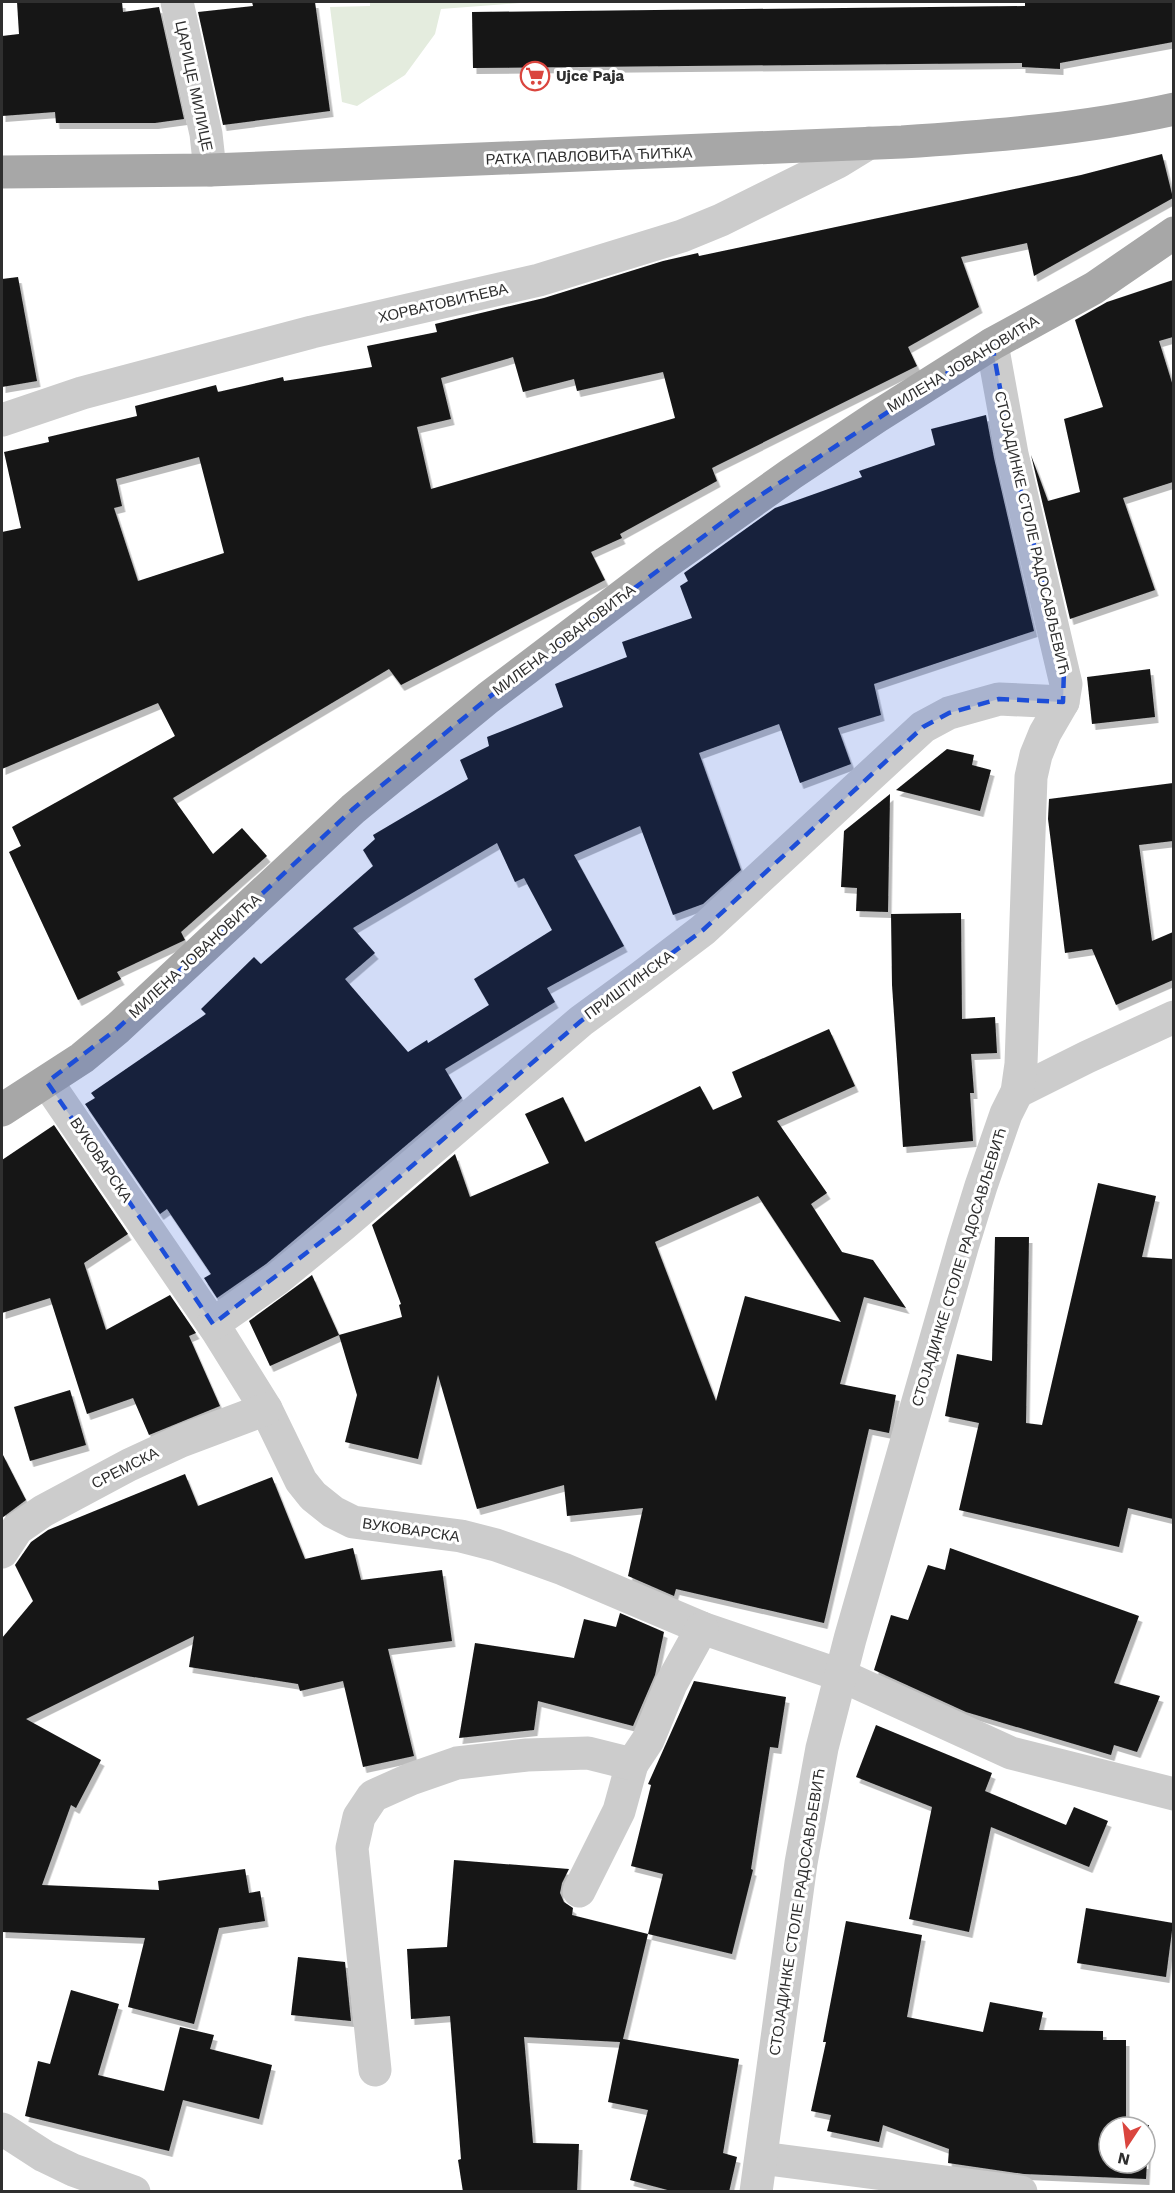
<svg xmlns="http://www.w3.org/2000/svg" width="1175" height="2193" viewBox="0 0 1175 2193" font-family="'Work Sans',sans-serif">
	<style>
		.green { fill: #e4ecde }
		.building { fill: #161616; fill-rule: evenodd; filter: url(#shadow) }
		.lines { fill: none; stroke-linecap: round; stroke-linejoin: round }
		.minor { stroke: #ccc; stroke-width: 33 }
		.major { stroke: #a7a7a7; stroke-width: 33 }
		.marked { fill: #1d4ed8; fill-opacity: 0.2; stroke: #1d4ed8; stroke-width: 4.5; stroke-dasharray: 12 8; stroke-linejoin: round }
		.labels { text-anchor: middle; stroke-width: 6; stroke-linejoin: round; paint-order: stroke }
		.poi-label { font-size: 15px; font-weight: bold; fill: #2f2f2f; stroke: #fff; text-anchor: start }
		.street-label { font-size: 15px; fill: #2f2f2f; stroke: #fff }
	</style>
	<defs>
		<filter id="shadow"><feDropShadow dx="3.5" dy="6" stdDeviation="0" flood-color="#0004"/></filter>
	</defs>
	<rect width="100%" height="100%" fill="#fff"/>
	<path class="green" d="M370,2H533L441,9L435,34L405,75L357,106L342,102L330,7L370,6Z"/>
	<g class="building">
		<path d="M17,2H122L123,12L159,7L184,119L155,123H56L55,112L2,116V36L19,34Z"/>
		<path d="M252,2H315L330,111L223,125L198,12L253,6Z"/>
		<path d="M1025,2H1173V42L1060,63V69L1022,67V63L473,68L472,12L1025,6Z"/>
		<path d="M1162,154L1173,198L1034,276L1027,243L961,257L979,307L908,347L917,366L712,468L717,481L620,534L622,538L591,552L605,580L401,685L389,669L173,798L213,854L242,828L267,856L181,932L185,940L117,972L121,979L78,1000L9,852L21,846L12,827L175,736L158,703L2,769V532L21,528L4,452L49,442L48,437L137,416L135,406L216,385L218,392L283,377L284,381L372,367L367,346L437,332L435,324L544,298L663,261L698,253L699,256L1081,175ZM513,357L523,392L574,379L577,391L663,372L675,418L431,489L417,427L451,419L441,378ZM199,457L224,553L138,581L114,508L122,506L116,479Z"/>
		<path d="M18,277L37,381L2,387V279Z"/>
		<path d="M1173,280V337L1159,341L1173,386V482L1123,498L1155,590L1070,619L1031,455L1048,501L1080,492L1064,419L1103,407L1075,320L1107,302Z"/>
		<path d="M986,415L994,458L1034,631L874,684L881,715L838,728L851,764L800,783L779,724L699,753L741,870L703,904L673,915L640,826L574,855L624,946L547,988L555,1002L445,1069L462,1098L266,1264L217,1298L204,1278L211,1274L167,1209L160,1214L85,1104L95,1098L91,1093L206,1014L201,1009L254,957L261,964L373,866L363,850L375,839L373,835L468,779L460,760L489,746L487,737L563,707L555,684L627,657L622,642L692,618L680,586L688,581L684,573L775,508L862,477L859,471L935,445L931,429ZM497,843L515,882L524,878L552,930L474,979L489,1005L428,1043L427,1040L408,1052L345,979L375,953L353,928Z"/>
		<path d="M1150,669L1155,717L1092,724L1087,677Z"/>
		<path d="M947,749L974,755L972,765L991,770L980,811L896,790Z"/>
		<path d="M1173,783V841L1139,845L1152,941L1173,932V980L1116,1005L1092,949L1065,953L1048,819L1049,799Z"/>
		<path d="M890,794L888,912L856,911L857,888L841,887L844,831Z"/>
		<path d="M961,913L962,1019L995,1017L997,1053L971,1054L974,1093H970L973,1141L903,1147L892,985L891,914Z"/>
		<path d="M829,1029L855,1086L777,1121L827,1193L811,1204L842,1252L873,1260L906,1308L864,1297L840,1384L896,1395L889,1433L869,1429L824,1623L676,1589L674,1596L628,1576L643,1508L567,1516L564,1485L477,1509L438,1375L418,1459L345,1442L357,1395L339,1335L402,1317L399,1305L401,1304L372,1225L455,1154L470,1197L549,1163L525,1114L563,1097L585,1142L700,1086L713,1110L742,1097L732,1072ZM758,1196L841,1322L745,1296L716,1401L655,1242Z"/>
		<path d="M54,1125L128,1234L84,1263L106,1330L170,1295L196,1333L189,1336L220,1406L149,1435L133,1398L87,1414L50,1298L2,1313V1160Z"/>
		<path d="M1098,1183L1156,1196L1142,1257L1173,1259V1519L1128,1508L1119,1547L959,1510L979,1423L945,1416L957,1354L992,1361L995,1237H1029L1026,1423L1042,1425Z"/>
		<path d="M312,1275L339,1335L270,1366L249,1321Z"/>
		<path d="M70,1390L86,1445L30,1461L14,1407Z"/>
		<path d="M2,1453L26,1500L2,1518Z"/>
		<path d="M185,1474L198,1506L272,1477L305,1559L353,1548L361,1580L442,1570L452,1641L388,1649L414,1756L363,1767L343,1681L300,1691L298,1684L189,1667L194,1636L26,1719L101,1760L76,1808L71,1805L42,1885L159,1890L158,1881L245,1869L249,1893L260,1891L265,1921L219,1928L194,2024L128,2007L145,1938L2,1932V1638L33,1601L15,1565L31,1542L48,1530Z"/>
		<path d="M950,1548L1139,1616L1114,1683L1160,1696L1137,1752L1114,1745L1111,1755L966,1712L874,1670L891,1615L908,1620L928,1565L945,1570Z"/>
		<path d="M620,1613L664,1632L655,1675L633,1726L538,1701L534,1730L459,1738L475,1643L574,1658L584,1619L616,1627Z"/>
		<path d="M694,1681L786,1697L778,1748L770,1747L751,1869L753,1870L732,1954L648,1934L663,1874L631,1866L651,1785L648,1784Z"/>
		<path d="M876,1725L992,1773L985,1791L1066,1825L1074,1807L1108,1821L1089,1867L991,1827L969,1932L909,1919L932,1807L856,1777Z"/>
		<path d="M454,1860L569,1869L562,1883L560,1893L564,1902L573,1908L572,1915L648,1934L623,2039L739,2059L723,2153L737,2157L729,2192H675L630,2180L648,2110L608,2102L620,2042L524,2037L533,2143L579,2144L577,2192H463L458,2160L461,2159L450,2016L411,2019L407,1949L447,1947Z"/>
		<path d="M1086,1908L1173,1923L1166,1977L1077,1963Z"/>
		<path d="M846,1921L922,1935L907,2017L983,2032L990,2002L1043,2012L1039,2030L1103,2031V2040H1126V2124L1149,2125L1146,2179L1024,2174L948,2163L949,2149L883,2125L879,2142L827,2131L831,2115L811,2111L826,2042H823ZM1109,2127H1145V2163H1109Z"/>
		<path d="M298,1957L345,1962L351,2021L291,2015Z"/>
		<path d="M71,1990L119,2004L98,2075L164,2091L180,2027L214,2035L210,2049L272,2065L259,2119L183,2100L169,2151L25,2116L38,2061L50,2064Z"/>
	</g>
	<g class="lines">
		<g class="minor">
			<path d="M177,2L206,134L210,170"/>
			<path d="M2,420L82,393L312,332L539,280L682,236L721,220L838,162L869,143"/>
			<path d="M47,1082L218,1332L266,1409L301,1481L313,1496L333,1512L353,1522L461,1536L496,1545L563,1569L702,1628L840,1675L1011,1753L1174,1794"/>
			<path d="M1017,1092L1087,1057L1174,1017"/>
			<path d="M213,1324L277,1279L343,1225L581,1021L641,977L703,930L923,727L949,713L999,699L1063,702"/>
			<path d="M2,1552L17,1529L43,1511L129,1465L181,1441L266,1409"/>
			<path d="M579,1891L619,1811L632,1764"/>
			<path d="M375,2070L352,1848L359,1817L373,1796L411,1779L457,1763L527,1755L588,1753L632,1764L648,1740L671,1684L702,1628"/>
			<path d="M2,2129L44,2156L73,2170L134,2192"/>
			<path d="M762,2158L1021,2192"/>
			<path d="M756,2192L801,1863L822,1748L850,1639L963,1244L981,1186L1006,1114L1017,1092L1021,1064L1031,777L1036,755L1045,733L1063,702L1066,684L1012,454L992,344"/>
		</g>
		<g class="major">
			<path d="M2,172L210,170L902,142C993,136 1084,129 1174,109"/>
			<path d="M2,1110L82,1058L118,1028L353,809L488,698L667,562L791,474L878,416L992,344L1094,288L1174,233"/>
		</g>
	</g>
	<path class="marked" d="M992,344L1012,454L1064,669L1063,702L999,699L949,713L923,727L703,930L581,1021L343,1225L213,1324L47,1082L118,1028L353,809L488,698L744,506Z"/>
	<defs>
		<g id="supermarket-ring" transform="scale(1.5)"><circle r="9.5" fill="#fff" stroke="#da453e" stroke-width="1.5"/><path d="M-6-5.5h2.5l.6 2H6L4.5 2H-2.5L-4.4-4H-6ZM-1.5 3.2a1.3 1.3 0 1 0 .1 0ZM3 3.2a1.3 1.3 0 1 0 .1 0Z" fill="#da453e"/></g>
	</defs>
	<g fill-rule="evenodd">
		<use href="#supermarket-ring" x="535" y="76"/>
	</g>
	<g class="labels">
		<g class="poi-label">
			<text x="556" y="81">Ujce Paja</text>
		</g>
		<g class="street-label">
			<text transform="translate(194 86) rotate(78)" y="5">ЦАРИЦЕ МИЛИЦЕ</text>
			<text transform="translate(589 156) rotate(-2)" y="5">РАТКА ПАВЛОВИЋА ЋИЋКА</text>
			<text transform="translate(443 303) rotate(-13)" y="5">ХОРВАТОВИЋЕВА</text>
			<text transform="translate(963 364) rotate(-31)" y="5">МИЛЕНА ЈОВАНОВИЋА</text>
			<text transform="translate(1032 533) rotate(77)" y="5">СТОЈАДИНКЕ СТОЛЕ РАДОСАВЉЕВИЋ</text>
			<text transform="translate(564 640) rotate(-37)" y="5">МИЛЕНА ЈОВАНОВИЋА</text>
			<text transform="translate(195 956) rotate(-43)" y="5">МИЛЕНА ЈОВАНОВИЋА</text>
			<text transform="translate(629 985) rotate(-36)" y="5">ПРИШТИНСКА</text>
			<text transform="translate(101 1160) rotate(56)" y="5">ВУКОВАРСКА</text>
			<text transform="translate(959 1267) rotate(-73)" y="5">СТОЈАДИНКЕ СТОЛЕ РАДОСАВЉЕВИЋ</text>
			<text transform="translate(125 1468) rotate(-27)" y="5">СРЕМСКА</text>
			<text transform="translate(411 1530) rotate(8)" y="5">ВУКОВАРСКА</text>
			<text transform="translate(797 1912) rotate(-81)" y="5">СТОЈАДИНКЕ СТОЛЕ РАДОСАВЉЕВИЋ</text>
		</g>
	</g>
	<rect width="1175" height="2193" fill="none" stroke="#2f2f2f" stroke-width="6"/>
	<g transform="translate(1127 2145) rotate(193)"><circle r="28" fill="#ffffff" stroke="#acacac" stroke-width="1.5"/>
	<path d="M0-4.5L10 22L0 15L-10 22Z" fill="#da453e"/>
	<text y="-9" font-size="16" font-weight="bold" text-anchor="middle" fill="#2f2f2f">N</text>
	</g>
</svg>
